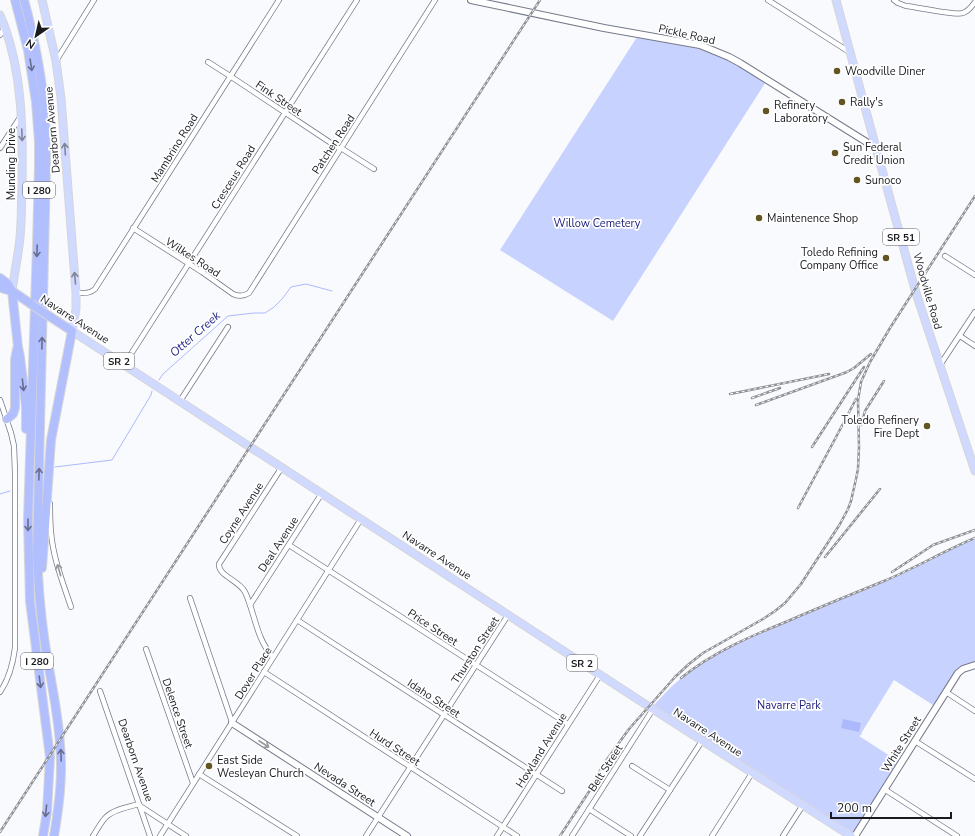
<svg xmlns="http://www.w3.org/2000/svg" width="975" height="836" viewBox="0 0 975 836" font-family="'Nunito Sans',sans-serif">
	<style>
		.green { fill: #c8d2ff }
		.water { fill: #acbafd }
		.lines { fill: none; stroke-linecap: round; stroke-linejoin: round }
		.stream { stroke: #acbafd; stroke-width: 1 }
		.street-casing { stroke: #767a89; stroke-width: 6 }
		.secondary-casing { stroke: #767a89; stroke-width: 8 }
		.primary-casing { stroke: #d6d6d7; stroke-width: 9 }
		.highway-casing { stroke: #d6d6d7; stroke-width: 10 }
		.street { stroke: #fff; stroke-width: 4.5 }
		.secondary { stroke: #fff; stroke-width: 6 }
		.primary { stroke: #d0d9ff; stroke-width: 7 }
		.highway { stroke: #b1bfff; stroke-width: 8 }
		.rail-casing { stroke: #919297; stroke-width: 2.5 }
		.rail { stroke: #fff; stroke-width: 1; stroke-dasharray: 3; stroke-linecap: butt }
		.highway-bridge-casing { stroke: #d6d6d7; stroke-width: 10; stroke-linecap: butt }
		.highway-bridge { stroke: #b1bfff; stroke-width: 8 }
		.oneway { stroke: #666d90 }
		.oneway2 { stroke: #7e849b }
		.oneway3 { stroke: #98989b }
		.poi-dot { fill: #625521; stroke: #fff; stroke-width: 1.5 }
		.labels { text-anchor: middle; stroke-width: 3.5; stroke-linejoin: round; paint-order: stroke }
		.shield { fill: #fff; stroke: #5f5f64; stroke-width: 1 }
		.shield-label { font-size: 10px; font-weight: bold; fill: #1a1b21 }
		.street-label { font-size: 11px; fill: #1a1b21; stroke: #fff }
		.poi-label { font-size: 11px; fill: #1a1b21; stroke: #fff; text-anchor: start }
		.park-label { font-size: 11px; fill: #23237f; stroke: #fff }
		.water-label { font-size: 12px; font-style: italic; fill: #2b2e8a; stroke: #fff }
	</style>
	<rect width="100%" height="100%" fill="#f9fafe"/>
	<g class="green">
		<path d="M639,34L716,51L767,80L613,321L500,250Z"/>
		<path d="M975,539V665L963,669L936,707L894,680L862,732L861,735L859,736L901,763L855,836L651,708L671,687L686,674L698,665L721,652L763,631L894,577L967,541Z"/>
	</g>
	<path class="water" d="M843,719L861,723L859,732L841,728Z"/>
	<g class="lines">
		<g class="stream">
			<path d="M159,380L163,374L228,316L254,313H265L274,307L282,299L291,287L306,284L332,291"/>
			<path d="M55,467L112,460L151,395L152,391"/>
			<path d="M0,494L10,491"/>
		</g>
		<g class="street-casing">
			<g id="street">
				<path d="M768,0L851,53"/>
				<path d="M894,0L898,3L906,6C917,7 955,16 963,13C969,11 972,6 975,2"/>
				<path d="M0,35L5,27"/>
				<path d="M56,61L94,0"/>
				<path d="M208,62L230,76L340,149"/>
				<path d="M0,148L21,116"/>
				<path d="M341,148L374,169"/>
				<path d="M133,228L202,272L233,294C239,297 244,296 249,293L435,0"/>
				<path d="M945,256L975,275"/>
				<path d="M76,293C83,293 90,294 95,289L279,0"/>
				<path d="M960,336L975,346"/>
				<path d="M124,365L357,0"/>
				<path d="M940,365L975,312"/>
				<path d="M0,400L11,433L14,446L15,473V648C13,664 9,679 0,692"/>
				<path d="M180,401L228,327"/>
				<path d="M50,504C50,513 50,522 51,532C53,558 63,583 71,607"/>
				<path d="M289,545L568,724"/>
				<path d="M190,598L232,722"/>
				<path d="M250,605L322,493"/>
				<path d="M297,620L562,791"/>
				<path d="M146,649L193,783"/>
				<path d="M273,657C256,639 255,613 245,592C239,580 218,576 219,564L282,467"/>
				<path d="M264,672L517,836"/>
				<path d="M100,691L150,836"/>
				<path d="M946,692L975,711"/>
				<path d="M915,741L975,779"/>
				<path d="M632,766L670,790"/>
				<path d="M199,774L297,836"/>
				<path d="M884,789L957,836"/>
				<path d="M140,806L186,836"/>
				<path d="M589,809L631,836"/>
				<path d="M93,836C97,830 101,822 106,817C114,809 129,807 139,804"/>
				<path d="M160,836L361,519"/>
				<path d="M366,836L508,615"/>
				<path d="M497,836L600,675"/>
				<path d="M572,836L653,709"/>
				<path d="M640,836L702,741"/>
				<path d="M712,836L752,773"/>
				<path d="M783,836L803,805"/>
			</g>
		</g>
		<g class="secondary-casing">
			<g id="secondary">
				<path d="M471,0L604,28L700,45L729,57L740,63L876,148"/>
				<path d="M232,723L407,836"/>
				<path d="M855,836L958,673L963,669L975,665"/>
			</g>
		</g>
		<g class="primary-casing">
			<g id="primary">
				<path d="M42,0L56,61L61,98L76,293V309L72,331L648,706L851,836"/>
				<path d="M836,0L876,148L916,293L975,471"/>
				<path d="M0,15C23,68 23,131 22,188C21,207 22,227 19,246C17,261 14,276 12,291"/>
			</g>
		</g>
		<g class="highway-casing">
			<g id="highway">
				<path d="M15,0L28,50L36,102L39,142V166L37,246L28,519L30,601L50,757L47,812L43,836"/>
				<path d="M24,0C34,37 42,76 45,115C46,133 46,152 46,170L37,553C38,581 40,609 44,637C49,674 58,709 60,745C63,776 59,806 54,836"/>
				<path d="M0,278L8,284L12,291L18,347L20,357L26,407V429"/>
				<path d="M0,287L4,289L12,291L31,304"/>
				<path d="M7,419L13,414L15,408V360L17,349"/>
				<path d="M42,568L51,440L72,331L49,316"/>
			</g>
		</g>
		<use href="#street" class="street"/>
		<use href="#secondary" class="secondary"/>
		<use href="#primary" class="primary"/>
		<use href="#highway" class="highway"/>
		<g class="rail-casing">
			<g id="rail">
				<path d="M730,394L829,374"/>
				<path d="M752,398L780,388"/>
				<path d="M756,405L847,372L854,368L871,354"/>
				<path d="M861,425L865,411L884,381"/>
				<path d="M812,447L864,367"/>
				<path d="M798,508L835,439L856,399"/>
				<path d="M825,557L880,489"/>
				<path d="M892,572L933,545L975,530"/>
				<path d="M681,678C713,652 751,636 788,621C820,607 852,594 884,581C915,568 944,551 975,538"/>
				<path d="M591,788L603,765L629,729L675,677L689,664L703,653L763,619L775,611L785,603L801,584L840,524L848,509L851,501L856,479L858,469L859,447L858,400L861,382L870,362L890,328L975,196"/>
				<path d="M0,832L540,0"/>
				<path d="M560,836L594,784"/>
			</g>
		</g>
		<use href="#rail" class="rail"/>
		<g class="highway-bridge-casing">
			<path id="highway-bridge" d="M31,304L49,316"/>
		</g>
		<use href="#highway-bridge" class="highway-bridge"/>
	</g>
	<defs><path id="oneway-shaft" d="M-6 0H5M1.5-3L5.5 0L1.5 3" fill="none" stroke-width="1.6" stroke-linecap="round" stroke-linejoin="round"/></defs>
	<g class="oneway">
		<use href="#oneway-shaft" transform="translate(31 65) rotate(81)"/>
		<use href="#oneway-shaft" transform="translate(37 251) rotate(92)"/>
		<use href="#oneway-shaft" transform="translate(42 343) rotate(-89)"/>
		<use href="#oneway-shaft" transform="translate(23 385) rotate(84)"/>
		<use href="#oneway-shaft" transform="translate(39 474) rotate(-88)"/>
		<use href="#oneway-shaft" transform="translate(28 525) rotate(90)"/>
		<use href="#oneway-shaft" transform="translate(40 682) rotate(82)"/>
		<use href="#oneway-shaft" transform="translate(61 755) rotate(-92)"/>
		<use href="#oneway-shaft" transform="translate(46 811) rotate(96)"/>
	</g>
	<g class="oneway2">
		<use href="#oneway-shaft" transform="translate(22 135) rotate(88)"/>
		<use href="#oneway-shaft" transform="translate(65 149) rotate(-94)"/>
		<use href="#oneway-shaft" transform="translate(75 278) rotate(-95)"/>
	</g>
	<g class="oneway3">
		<use href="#oneway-shaft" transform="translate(59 570) rotate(-106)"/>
		<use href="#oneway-shaft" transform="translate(264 744) rotate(33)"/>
	</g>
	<g class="poi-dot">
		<circle cx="837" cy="71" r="4"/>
		<circle cx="842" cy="102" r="4"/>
		<circle cx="766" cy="111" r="4"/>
		<circle cx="835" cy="153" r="4"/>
		<circle cx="857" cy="180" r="4"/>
		<circle cx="759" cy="218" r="4"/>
		<circle cx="886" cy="258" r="4"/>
		<circle cx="927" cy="426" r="4"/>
		<circle cx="209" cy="766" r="4"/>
	</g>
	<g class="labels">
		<g class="shield">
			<rect x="23" y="182" width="32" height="16" rx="3"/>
			<rect x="883" y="229" width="36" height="16" rx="3"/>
			<rect x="104" y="353" width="30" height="16" rx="3"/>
			<rect x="21" y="653" width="32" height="16" rx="3"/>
			<rect x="567" y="655" width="30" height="16" rx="3"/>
		</g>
		<g class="shield-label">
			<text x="39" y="194">I 280</text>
			<text x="901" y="241">SR 51</text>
			<text x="119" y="365">SR 2</text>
			<text x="37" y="665">I 280</text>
			<text x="582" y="667">SR 2</text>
		</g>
		<g class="street-label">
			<text transform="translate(687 34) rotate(13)" y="4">Pickle Road</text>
			<text transform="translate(279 98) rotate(34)" y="4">Fink Street</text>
			<text transform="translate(52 130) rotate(-95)" y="4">Dearborn Avenue</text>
			<text transform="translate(333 144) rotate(-57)" y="4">Patchen Road</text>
			<text transform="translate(174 148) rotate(-58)" y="4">Mambrino Road</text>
			<text transform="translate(11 164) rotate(-90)" y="4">Munding Drive</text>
			<text transform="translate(233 177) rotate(-58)" y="4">Cresceus Road</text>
			<text transform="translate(193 257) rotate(33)" y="4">Wilkes Road</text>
			<text transform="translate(928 291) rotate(74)" y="4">Woodville Road</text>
			<text transform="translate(75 319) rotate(33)" y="4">Navarre Avenue</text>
			<text transform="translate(241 513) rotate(-57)" y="4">Coyne Avenue</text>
			<text transform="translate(278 544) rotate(-57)" y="4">Deal Avenue</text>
			<text transform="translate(437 555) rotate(33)" y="4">Navarre Avenue</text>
			<text transform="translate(433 627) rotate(33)" y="4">Price Street</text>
			<text transform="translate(475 650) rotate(-57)" y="4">Thurston Street</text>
			<text transform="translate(253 673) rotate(-58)" y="4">Dover Place</text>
			<text transform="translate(434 698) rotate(33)" y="4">Idaho Street</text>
			<text transform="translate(178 713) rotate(71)" y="4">Delence Street</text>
			<text transform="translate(708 732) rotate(33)" y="4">Navarre Avenue</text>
			<text transform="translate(901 744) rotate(-58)" y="4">White Street</text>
			<text transform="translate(395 747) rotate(33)" y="4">Hurd Street</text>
			<text transform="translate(541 750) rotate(-58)" y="4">Howland Avenue</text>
			<text transform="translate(136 760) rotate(71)" y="4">Dearborn Avenue</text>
			<text transform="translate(605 768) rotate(-57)" y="4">Belt Street</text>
			<text transform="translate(345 784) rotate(33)" y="4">Nevada Street</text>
		</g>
		<g class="poi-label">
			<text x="845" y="75">Woodville Diner</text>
			<text x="850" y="106">Rally's</text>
			<text x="774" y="109">Refinery<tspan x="774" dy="13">Laboratory</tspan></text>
			<text x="843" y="151">Sun Federal<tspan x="843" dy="13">Credit Union</tspan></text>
			<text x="865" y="184">Sunoco</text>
			<text x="767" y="222">Maintenence Shop</text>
			<text x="878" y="256" text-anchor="end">Toledo Refining<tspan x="878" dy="13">Company Office</tspan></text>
			<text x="919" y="424" text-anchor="end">Toledo Refinery<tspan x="919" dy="13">Fire Dept</tspan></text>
			<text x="217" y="764">East Side<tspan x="217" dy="13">Wesleyan Church</tspan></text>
		</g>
		<g class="park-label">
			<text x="597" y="227">Willow Cemetery</text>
			<text x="789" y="709">Navarre Park</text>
		</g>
		<g class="water-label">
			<text transform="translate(195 334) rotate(-41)" y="4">Otter Creek</text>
		</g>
	</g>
	<g transform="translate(36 36) rotate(214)" stroke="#ffffff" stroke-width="3" paint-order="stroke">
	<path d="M0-3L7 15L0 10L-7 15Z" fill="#1a1b21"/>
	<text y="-6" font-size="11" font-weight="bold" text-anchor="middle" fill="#1a1b21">N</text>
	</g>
	<path d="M831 812v6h120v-6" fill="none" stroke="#1a1b21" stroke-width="2"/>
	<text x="837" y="812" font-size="12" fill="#1a1b21" stroke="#ffffff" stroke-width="3" paint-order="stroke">200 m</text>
</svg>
